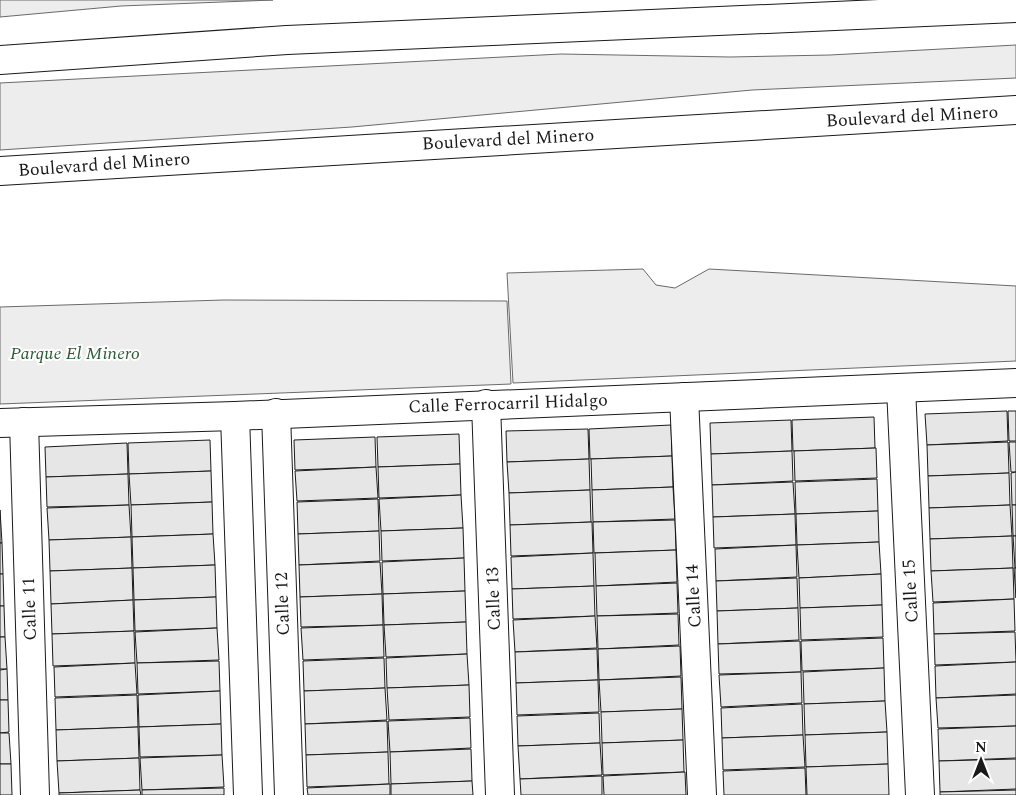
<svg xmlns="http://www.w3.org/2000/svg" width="1016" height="795" viewBox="0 0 1016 795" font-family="Spectral,serif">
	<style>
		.green { fill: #ededed; stroke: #6a6a6a }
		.building { fill: #e6e6e6; stroke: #1a1a1a }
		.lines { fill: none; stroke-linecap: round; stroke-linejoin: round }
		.minor-casing { stroke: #1a1a1a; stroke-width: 30 }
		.major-casing { stroke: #1a1a1a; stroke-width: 30 }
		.minor { stroke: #fff; stroke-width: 28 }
		.major { stroke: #fff; stroke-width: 28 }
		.labels { text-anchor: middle; stroke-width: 4; stroke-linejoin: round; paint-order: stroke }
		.street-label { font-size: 18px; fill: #1a1a1a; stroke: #fff }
		.park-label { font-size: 18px; font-style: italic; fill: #2b5a34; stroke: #fff }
	</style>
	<rect width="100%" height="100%" fill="#fff"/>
	<g class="green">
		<path d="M0,0H273L121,6L0,17Z"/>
		<path d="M1016,45V78L752,90L352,127L0,150V83L561,54L730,57L830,55Z"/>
		<path d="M643,269L656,285L675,288L709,269L1016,286V361L513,383L507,273Z"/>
		<path d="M223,300L507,301L511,384L0,404V307Z"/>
	</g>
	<g class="building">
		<path d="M1007,411L1008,441L927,445L925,414Z"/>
		<path d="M1008,411H1016V441H1009Z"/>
		<path d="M874,417L875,448L793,451L792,420Z"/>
		<path d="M791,420L792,451L711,454L710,423Z"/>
		<path d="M671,425L672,456L590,459L589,429Z"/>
		<path d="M588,429L589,459L507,462L506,431Z"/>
		<path d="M459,434L460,464L378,467L377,437Z"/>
		<path d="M375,437L376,467L295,470L294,440Z"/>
		<path d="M210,440L211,471L129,474L128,443Z"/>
		<path d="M1008,442L1009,473L928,476L927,445Z"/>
		<path d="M1009,442H1016V472H1011Z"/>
		<path d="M127,443L128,474L46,477L45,447Z"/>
		<path d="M876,448L877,478L795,481L794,451Z"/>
		<path d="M792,451L793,481L712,485L711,454Z"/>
		<path d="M672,456L673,487L592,490L591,459Z"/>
		<path d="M589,459L590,490L509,493L507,462Z"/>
		<path d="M460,464L461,495L379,498L378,467Z"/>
		<path d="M376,467L378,498L297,501L295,471Z"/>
		<path d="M211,471L212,502L131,505L129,474Z"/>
		<path d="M1016,472V505H1012L1011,473Z"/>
		<path d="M1009,473L1010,505L929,508L928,476Z"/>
		<path d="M128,474L129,505L47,507L46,477Z"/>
		<path d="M877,479L878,511L796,514L795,482Z"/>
		<path d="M793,482L795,514L713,517L712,485Z"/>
		<path d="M673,487L675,519L593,522L592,490Z"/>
		<path d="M590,490L591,522L510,525L509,493Z"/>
		<path d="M461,495L463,528L381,531L379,499Z"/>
		<path d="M378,499L379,531L298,534L297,502Z"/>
		<path d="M212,502L213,534L132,537L131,505Z"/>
		<path d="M129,505L131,537L49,540L47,508Z"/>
		<path d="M1010,505L1012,536L930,539L929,508Z"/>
		<path d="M1012,505H1016V536H1013Z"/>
		<path d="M0,510L2,543H0Z"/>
		<path d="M878,511L879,542L797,545L796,514Z"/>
		<path d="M795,514L796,545L714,548L713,517Z"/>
		<path d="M675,520L676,550L594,553L593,522Z"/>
		<path d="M592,522L593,553L511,556L510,525Z"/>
		<path d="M463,528L464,558L382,561L381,531Z"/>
		<path d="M379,531L380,561L299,565L298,534Z"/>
		<path d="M213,534L215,565L133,568L132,537Z"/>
		<path d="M1012,536L1013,568L931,571L930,539Z"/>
		<path d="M1013,536H1016V568H1015Z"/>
		<path d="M131,537L132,568L50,571L49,540Z"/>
		<path d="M879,542L881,574L799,578L797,545Z"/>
		<path d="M0,543H2L3,574H0Z"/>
		<path d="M796,545L797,577L716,581L715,549Z"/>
		<path d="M676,550L677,582L596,586L595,553Z"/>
		<path d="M593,553L594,586L512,589L511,557Z"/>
		<path d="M464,558L465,591L383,594L382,562Z"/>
		<path d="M380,562L382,594L300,597L299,565Z"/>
		<path d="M215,565L216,597L134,600L133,568Z"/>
		<path d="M132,568L133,600L51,604L50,571Z"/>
		<path d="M1013,568L1014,599L933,602L931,571Z"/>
		<path d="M1014,568H1016V598Z"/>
		<path d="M0,574H3L4,606H0Z"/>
		<path d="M881,574L882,605L800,608L799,578Z"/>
		<path d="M797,578L798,608L717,611L716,581Z"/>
		<path d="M677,583L678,613L597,616L596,586Z"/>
		<path d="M594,586L595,616L513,619L512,589Z"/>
		<path d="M465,591L466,622L384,625L383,594Z"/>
		<path d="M382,594L383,625L301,627L300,597Z"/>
		<path d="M216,597L217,628L135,631L134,600Z"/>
		<path d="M1014,599L1015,631L934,634L933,603Z"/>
		<path d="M133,600L134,631L52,634L51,604Z"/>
		<path d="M882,605L883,637L801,640L800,608Z"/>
		<path d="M0,606H4L5,637H0Z"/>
		<path d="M798,608L799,640L718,644L717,611Z"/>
		<path d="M678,614L679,645L598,649L597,616Z"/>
		<path d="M595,616L597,648L515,652L513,620Z"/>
		<path d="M466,622L467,654L386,657L384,625Z"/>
		<path d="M383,625L384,657L303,660L301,628Z"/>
		<path d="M217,628L219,660L137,663L135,632Z"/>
		<path d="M134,631L135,663L53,666L52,634Z"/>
		<path d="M1015,632L1016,662L935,665L934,634Z"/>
		<path d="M0,637H5L7,669H0Z"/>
		<path d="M883,638L884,668L802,671L801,641Z"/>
		<path d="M800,641L801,672L719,674L718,644Z"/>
		<path d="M680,646L681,676L599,680L598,649Z"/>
		<path d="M597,649L598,680L516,683L515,652Z"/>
		<path d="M467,654L469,685L387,688L386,658Z"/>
		<path d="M384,658L385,688L304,691L303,661Z"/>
		<path d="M219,661L220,691L138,694L137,663Z"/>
		<path d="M1016,662V694L936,698L935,666Z"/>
		<path d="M135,663L137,694L55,697L54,667Z"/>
		<path d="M884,668L885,701L804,704L803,672Z"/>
		<path d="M7,669L8,700H0V670Z"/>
		<path d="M801,672L802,703L721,707L719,675Z"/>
		<path d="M681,677L682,709L601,712L599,680Z"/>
		<path d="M598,680L599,712L517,715L516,683Z"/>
		<path d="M469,685L470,717L389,720L387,688Z"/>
		<path d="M385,688L387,720L305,724L304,691Z"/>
		<path d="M220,691L221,724L139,727L138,695Z"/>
		<path d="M137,695L138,727L56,730L55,698Z"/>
		<path d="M1016,695V726L938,728L936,698Z"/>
		<path d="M0,700H8L9,732L0,733Z"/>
		<path d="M885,701L887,732L805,735L804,704Z"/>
		<path d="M802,704L803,735L722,738L721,708Z"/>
		<path d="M682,709L683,740L602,743L601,712Z"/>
		<path d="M599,713L600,743L518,746L517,716Z"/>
		<path d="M470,718L471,748L390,752L388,721Z"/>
		<path d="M387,721L388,752L306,755L305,724Z"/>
		<path d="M221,724L222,755L140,757L139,727Z"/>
		<path d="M1016,726V758L939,761L938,729Z"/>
		<path d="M138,727L139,758L57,761L56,730Z"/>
		<path d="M887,732L888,764L806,767L805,735Z"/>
		<path d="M0,733H9L11,764H0Z"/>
		<path d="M803,735L805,767L723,770L722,738Z"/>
		<path d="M683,740L684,772L603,775L602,743Z"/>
		<path d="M600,743L602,775L520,779L518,746Z"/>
		<path d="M471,749L472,781L391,784L390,752Z"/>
		<path d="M388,752L389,784L307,787L306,755Z"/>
		<path d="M222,755L224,787L142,790L140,758Z"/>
		<path d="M139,758L140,790L59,793L57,761Z"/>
		<path d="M1016,759V789L940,792L939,761Z"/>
		<path d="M0,764H11L12,795H0Z"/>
		<path d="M888,764L889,795H807L806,767Z"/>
		<path d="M805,768L806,795H724L723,771Z"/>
		<path d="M685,772L686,795H604L603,776Z"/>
		<path d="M602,776V795H521L520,779Z"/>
		<path d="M472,781L473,795H391V784Z"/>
		<path d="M390,784V795H308L307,788Z"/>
		<path d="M224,788V795H142V790Z"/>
		<path d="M140,790L141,795H59V793Z"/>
		<path d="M1016,790V795H940V792Z"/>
	</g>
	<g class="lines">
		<g class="minor-casing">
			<g id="minor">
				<path d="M901,388L920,795"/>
				<path d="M684,397L702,795"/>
				<path d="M486,404L500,795"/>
				<path d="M276,413L289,795"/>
				<path d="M235,416L248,795"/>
				<path d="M24,422L35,795"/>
				<path d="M0,423L235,416L1016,383"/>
			</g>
		</g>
		<g class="major-casing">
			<g id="major">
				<path d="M0,60L287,40L1016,8"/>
				<path d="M0,171L1016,110"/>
			</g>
		</g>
		<use href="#minor" class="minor"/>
		<use href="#major" class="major"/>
	</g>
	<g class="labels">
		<g class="street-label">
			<text transform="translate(912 116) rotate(-3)" y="6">Boulevard del Minero</text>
			<text transform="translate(508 139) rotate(-3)" y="6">Boulevard del Minero</text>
			<text transform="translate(104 164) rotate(-4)" y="6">Boulevard del Minero</text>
			<text transform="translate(508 403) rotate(-2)" y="6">Calle Ferrocarril Hidalgo</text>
			<text transform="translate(910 591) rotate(-93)" y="6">Calle 15</text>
			<text transform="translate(693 596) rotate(-93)" y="6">Calle 14</text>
			<text transform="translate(493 599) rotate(-92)" y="6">Calle 13</text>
			<text transform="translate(282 604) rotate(-92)" y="6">Calle 12</text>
			<text transform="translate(29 609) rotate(-92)" y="6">Calle 11</text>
		</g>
		<g class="park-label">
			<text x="75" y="359">Parque El Minero</text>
		</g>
	</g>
	<g transform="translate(981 760)" stroke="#ffffff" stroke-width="4" paint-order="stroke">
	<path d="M0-4L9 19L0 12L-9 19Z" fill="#1a1a1a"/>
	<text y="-8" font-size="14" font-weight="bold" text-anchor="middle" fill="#1a1a1a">N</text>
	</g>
</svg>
